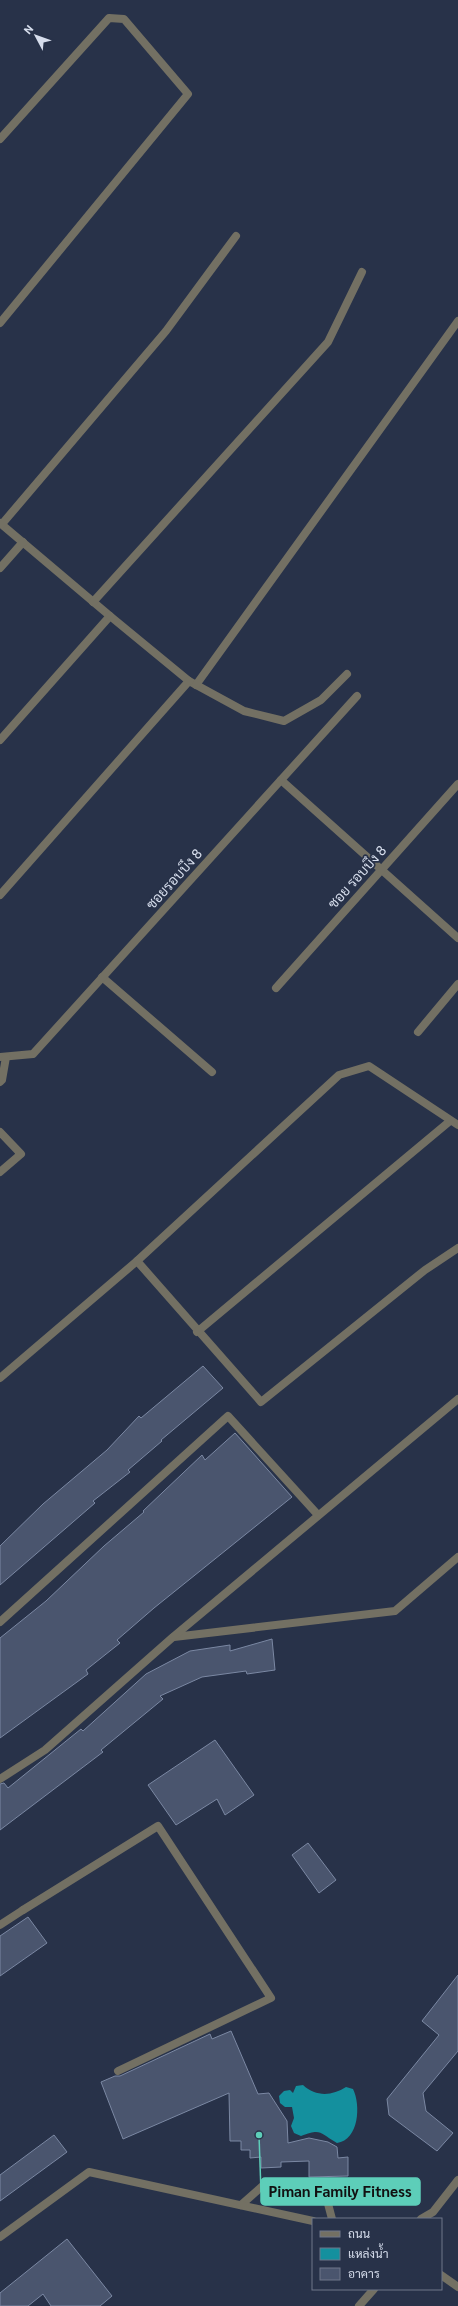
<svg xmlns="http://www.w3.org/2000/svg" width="458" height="2306" viewBox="0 0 458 2306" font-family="Georgia,Sarabun,serif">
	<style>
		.water { fill: #14909e }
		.building { fill: #4a556e; stroke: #7b88a3 }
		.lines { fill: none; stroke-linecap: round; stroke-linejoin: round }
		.service { stroke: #737063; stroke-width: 8 }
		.minor { stroke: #737063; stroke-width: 8 }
		.labels { text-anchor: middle; stroke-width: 3.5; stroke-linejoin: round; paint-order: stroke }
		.street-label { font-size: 14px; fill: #d6ddec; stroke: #283249 }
		.leader { fill: none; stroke: #5dceb9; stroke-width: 1.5 }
		.callout-dot { fill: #5dceb9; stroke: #283249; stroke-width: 1.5 }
		.callout { fill: #5dceb9; stroke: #5dceb9; stroke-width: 1.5 }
		.callout-label { font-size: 15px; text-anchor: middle; font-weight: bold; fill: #111 }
	</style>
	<rect width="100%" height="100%" fill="#283249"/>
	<path class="water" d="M303,2085C316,2097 332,2096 346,2087L353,2089C361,2105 359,2140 337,2143C319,2133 322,2128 301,2136L294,2133L291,2126L294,2118L292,2107H285L280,2103L279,2096L284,2091L290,2090L293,2093L296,2086Z"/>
	<g class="building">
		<path d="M203,1366L223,1388L161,1440L162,1441L128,1470L130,1472L93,1501L95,1503L0,1585V1546L43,1504L107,1450L139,1416L141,1418Z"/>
		<path d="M235,1433L292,1497L154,1608L117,1640L120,1643L86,1670L88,1674L0,1738V1638L46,1601L104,1546L144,1512L143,1511L202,1455L205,1460Z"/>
		<path d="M272,1639L275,1670L247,1674L246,1671L202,1677L160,1696L163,1699L101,1750L103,1752L0,1830V1784L4,1783L8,1788L81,1729L83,1731L146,1674L190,1651L230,1645V1651Z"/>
		<path d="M215,1740L254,1795L225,1815L217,1799L176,1825L148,1785Z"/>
		<path d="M308,1843L336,1880L319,1893L292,1855Z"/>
		<path d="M28,1917L47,1943L0,1976V1936Z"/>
		<path d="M458,1975V2051L423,2093L426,2111L453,2133L437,2151L389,2115L387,2099L439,2035L422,2021Z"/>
		<path d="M231,2031L258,2094L269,2093L287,2121L288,2143L309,2138L328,2142L337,2147L338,2158L348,2157V2176L309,2177V2161L281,2162V2167L261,2168V2157L250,2158V2150H241V2141H230L229,2093L123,2139L101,2082L115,2076H120L210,2034L212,2039Z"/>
		<path d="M54,2135L67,2152L0,2201V2175Z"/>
		<path d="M67,2239L112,2296L100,2306H51L43,2294L28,2306H0V2293Z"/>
	</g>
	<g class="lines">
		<g class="service">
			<path d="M23,1910L158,1826L271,1998L118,2071"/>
			<path d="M241,2205L267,2182L326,2196L332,2219"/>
		</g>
		<g class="minor">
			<path d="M0,139L109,18L124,19L188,94L0,323"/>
			<path d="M0,523L110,616L0,740"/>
			<path d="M2,524L166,331L236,236"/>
			<path d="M0,568L23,542"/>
			<path d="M93,602L328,342L362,272"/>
			<path d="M110,616L189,681L244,711L284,721L321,700L347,674"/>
			<path d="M196,685L458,321"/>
			<path d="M281,780L458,938"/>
			<path d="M0,895L189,681"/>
			<path d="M102,977L212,1072"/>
			<path d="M276,988L458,784"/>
			<path d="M418,1032L458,984"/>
			<path d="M0,1057L33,1054L357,696"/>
			<path d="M0,1082L2,1080L6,1057"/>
			<path d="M0,1132L21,1154L0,1172"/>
			<path d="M137,1261L261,1402L425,1270L458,1248"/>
			<path d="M197,1332L450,1121"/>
			<path d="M0,1378L137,1261L339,1075L369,1066L458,1125"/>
			<path d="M0,1622L228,1416L318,1515"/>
			<path d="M174,1637L395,1611L458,1557"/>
			<path d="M0,1779L45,1750L173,1637L458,1399"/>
			<path d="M0,1925L23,1910"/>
			<path d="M421,2219L433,2212L458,2180"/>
			<path d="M0,2237L89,2172L313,2221"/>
			<path d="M441,2275L458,2287"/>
			<path d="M359,2306L374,2289"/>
		</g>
	</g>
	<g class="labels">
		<g class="street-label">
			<text transform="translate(357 877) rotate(-48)" y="5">ซอย รอบบึง 8</text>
			<text transform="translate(174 879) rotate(-48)" y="5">ซอยรอบบึง 8</text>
		</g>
	</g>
	<path class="leader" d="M259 2135L261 2192"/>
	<circle class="callout-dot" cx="259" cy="2135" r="4"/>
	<rect class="callout" x="261" y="2178" width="159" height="27" rx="4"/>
	<g class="callout-label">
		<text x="340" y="2197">Piman Family Fitness</text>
	</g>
	<rect x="312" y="2218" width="130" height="72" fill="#283249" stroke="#6e768a"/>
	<rect x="320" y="2231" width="20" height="6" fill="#737063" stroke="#6e768a"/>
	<text x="348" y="2238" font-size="12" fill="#d6ddec">ถนน</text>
	<rect x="320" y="2248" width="20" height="12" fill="#14909e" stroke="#6e768a"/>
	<text x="348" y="2258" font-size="12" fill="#d6ddec">แหล่งน้ำ</text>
	<rect x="320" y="2268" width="20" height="12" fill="#4a556e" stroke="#6e768a"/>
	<text x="348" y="2278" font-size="12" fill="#d6ddec">อาคาร</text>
	<g transform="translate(36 36) rotate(311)" stroke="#283249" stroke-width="3" paint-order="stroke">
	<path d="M0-3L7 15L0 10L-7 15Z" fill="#d6ddec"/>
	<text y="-6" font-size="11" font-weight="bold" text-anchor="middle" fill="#d6ddec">N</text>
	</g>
</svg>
